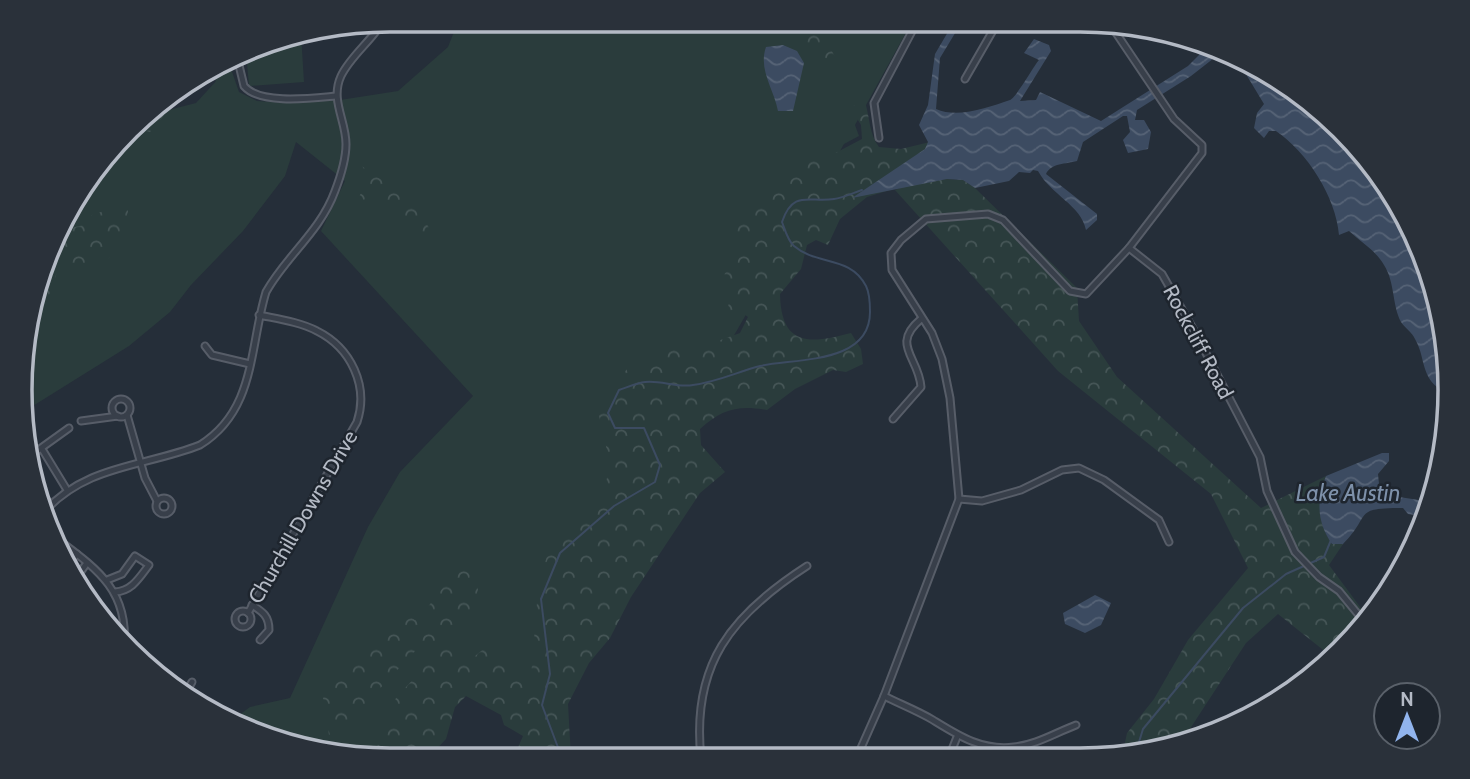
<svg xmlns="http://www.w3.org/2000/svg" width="1470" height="779" viewBox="0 0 1470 779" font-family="Cabin,sans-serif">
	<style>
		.grass { fill: #2a3c3c }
		.forest { fill: url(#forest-crowns) }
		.water { fill: url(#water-waves) }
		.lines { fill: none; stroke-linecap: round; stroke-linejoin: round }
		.stream { stroke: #3c4b61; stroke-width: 2 }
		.street-casing { stroke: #575d68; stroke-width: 9 }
		.street { stroke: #383f4a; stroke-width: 5 }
		.labels { text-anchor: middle; stroke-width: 5; stroke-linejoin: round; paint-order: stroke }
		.street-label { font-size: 21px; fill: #b4bac5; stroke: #1e252e }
		.water-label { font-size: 23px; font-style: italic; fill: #7e91aa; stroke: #1e252e }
		.rim { fill: none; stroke: #b4bac5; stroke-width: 3.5 }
	</style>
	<defs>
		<pattern id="forest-crowns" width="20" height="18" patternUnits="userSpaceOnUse" patternTransform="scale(1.75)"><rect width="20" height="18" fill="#2a3c3c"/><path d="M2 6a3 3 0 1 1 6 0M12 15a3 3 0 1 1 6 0" fill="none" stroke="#465657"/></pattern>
		<pattern id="water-waves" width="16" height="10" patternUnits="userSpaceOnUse" patternTransform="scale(1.75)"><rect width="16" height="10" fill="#3c4b61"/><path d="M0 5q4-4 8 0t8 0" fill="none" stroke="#566376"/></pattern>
	</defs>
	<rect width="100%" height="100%" fill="#252e39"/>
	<g class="grass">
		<path d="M459,19L913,20L855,125L859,136L844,144L533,685L460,679L405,759H366L293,747L231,721L250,707L290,698L368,527L400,472L473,396L321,231L345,181L296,142L285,176L243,231L191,285L170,312L129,346L20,414L32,294L81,184L145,116L196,103L230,66L239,92L257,101L287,103L340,100L398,91L448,47Z"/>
		<path d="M301,34L304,82L249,86L246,52L270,39Z"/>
	</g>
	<g class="forest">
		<path d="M728,20H816L835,57V75L830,79L823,76L811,48L804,42L778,33L754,36Z"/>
		<path d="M227,62V73L219,88L213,87L216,81L211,71Z"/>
		<path d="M183,86L170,108L150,132L134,128L164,96Z"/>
		<path d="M865,102C870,118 869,134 879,147L901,149L930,142L934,154L890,190L867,197L840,219L828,245L816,240L807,245L801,269L780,294C781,347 810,344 851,333L861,349L863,364L846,372L833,370L795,389L767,410C738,405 722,409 700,429L701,445L725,472L700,493L631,597L610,638L589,663L568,704L571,758L513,759L523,736L504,725L501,715L466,696L455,707L446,739L427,759H374L383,725L396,698L440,650L451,649L475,656L486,647C499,658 513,680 531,677L538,590L540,580L547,573L545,562L549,550L562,533L603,496L610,464L597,407L627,369L676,349L688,356L704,340L715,342L740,333L748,317L744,314L731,313L728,307L730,299L722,285L725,273L738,266L734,228L752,220L762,193L781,170L791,169L805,160H822L862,139L861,125L850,107Z"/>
		<path d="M360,165C392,186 415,203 435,237L429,240C402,235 407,226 395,207L374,198L362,200L359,197L362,191Z"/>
		<path d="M947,179L963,180L975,188L1077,288L1079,321L1117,377L1261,508L1326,476C1317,497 1318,525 1332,544H1343L1329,565L1369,619L1359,634L1332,657L1278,614L1246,643L1180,744L1122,757L1127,733L1154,699L1188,640L1248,568L1211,494L1058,371L895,190L913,183Z"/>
		<path d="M113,209L128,210C128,240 117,251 96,271L59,266L49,296L31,304L32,294L55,243L66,229L84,225L93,214Z"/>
		<path d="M468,548L471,567L468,590L473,589L474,583L478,586L477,619L473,625L467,631L418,648L341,730L329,735L323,698L343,671L350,653C373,659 392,629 407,614L415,620C426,612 444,584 457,572L452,564Z"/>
	</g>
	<g class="water">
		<path d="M623,20H657L636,31Z"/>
		<path d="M955,20H963L940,58L936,109C958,119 989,107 1010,100C1016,98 1033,67 1039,60L1024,53L1034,39L1049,45L1051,51L1020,101L1036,100L1040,92L1101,121L1188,66L1209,45L1223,51L1191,76L1137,110L1135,120H1144L1151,132L1148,149L1128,153L1123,140L1130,132L1127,116H1123L1083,142L1077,161C1066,164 1051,163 1046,174L1097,214V220L1086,230C1081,205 1051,195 1038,171L1033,170L1030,173L1019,172L1009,181L975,188L963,180L947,179L852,198L925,149L928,142L919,125L928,105L935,54Z"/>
		<path d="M783,45L797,51L804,63L793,111H778C774,89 758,70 766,47Z"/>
		<path d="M1235,56L1265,69L1374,164L1438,293L1447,433L1438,416L1437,387C1421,374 1425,356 1415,339C1412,332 1405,328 1401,322C1392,305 1395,282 1384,265C1376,251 1361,242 1349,231L1339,235C1336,197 1307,152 1276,131H1269L1264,138L1254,128L1257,113L1264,104Z"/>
		<path d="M1382,453H1389V461L1378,474L1380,494L1425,501L1421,516L1408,514L1403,508C1351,508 1373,514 1343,544H1332C1317,523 1316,500 1326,476Z"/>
		<path d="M1095,595L1111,603L1101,625L1085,633L1065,624L1063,613Z"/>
	</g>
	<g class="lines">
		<g class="stream">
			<path d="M1135,755L1143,729L1243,608L1286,574L1324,557L1331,540"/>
			<path d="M562,758L542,705L550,674L541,599L560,553L614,506L655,482L660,465L644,428H615L608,413L619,390C628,387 637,383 645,382C661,380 677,388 693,385C717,382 737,372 760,366C794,358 870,365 870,312C870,304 870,294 866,286C850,255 817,266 794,246C788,241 785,230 782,222C793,189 810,203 834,199C843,198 853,193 862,190"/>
		</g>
		<g class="street-casing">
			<g id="street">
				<path d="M237,57L244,86C260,105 313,98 336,96"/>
				<path d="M965,79L999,20"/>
				<path d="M879,138L874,103L918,20"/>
				<path d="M1129,248L1162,274L1196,334L1260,457L1267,491L1295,552L1319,577L1339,591L1366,624"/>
				<path d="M205,346L212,355L250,364"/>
				<circle cx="121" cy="408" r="9"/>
				<path d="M127,415L145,478L157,501"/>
				<path d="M893,419L921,387C919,357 890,345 921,319"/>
				<path d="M81,421L118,416"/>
				<path d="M42,449L67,490"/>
				<path d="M30,456L69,428"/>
				<path d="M37,486L50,505"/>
				<circle cx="164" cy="506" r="8"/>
				<path d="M959,499L982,501L1021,490L1062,470L1079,468L1104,480L1159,520L1169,542"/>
				<path d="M43,513C86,464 145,467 200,445C256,410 249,348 266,292C286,256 320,232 335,191C340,178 346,159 346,144C346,120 330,100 341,76C349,59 366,45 377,30L378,21"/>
				<path d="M48,532C89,564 129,585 124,645"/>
				<path d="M68,565L77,554"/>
				<path d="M76,578L87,563"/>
				<path d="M107,580L122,574L135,556L149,565C139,578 132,591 115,592"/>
				<path d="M252,605C263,612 269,616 269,630L260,640"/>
				<circle cx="243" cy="619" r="8"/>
				<path d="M248,613L357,422C369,386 351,348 317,331C300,322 278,319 259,315"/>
				<path d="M1278,693V701"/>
				<path d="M185,694L192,682"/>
				<path d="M884,696C900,704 918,711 933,720C959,736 982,751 1014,747C1036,745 1055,733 1076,725"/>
				<path d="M857,757L884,696L959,499L950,398L942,359L932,333L892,270L891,253L901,240L926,219L988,214L1003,220L1070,291L1086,294L1129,248L1202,153V145L1174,119L1108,21"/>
				<path d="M949,757L957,737"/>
				<path d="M701,758C691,665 731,615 807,566"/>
			</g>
		</g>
		<use href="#street" class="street"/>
	</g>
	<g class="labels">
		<g class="street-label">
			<text transform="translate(1198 342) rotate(62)" y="7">Rockcliff Road</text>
			<text transform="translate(303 517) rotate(-60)" y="7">Churchill Downs Drive</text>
		</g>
		<g class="water-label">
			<text x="1348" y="501">Lake Austin</text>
		</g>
	</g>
	<path d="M0 0H1470V779H0ZM390 32H1080A358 358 0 0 1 1438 390V390A358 358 0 0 1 1080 748H390A358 358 0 0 1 32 390V390A358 358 0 0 1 390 32Z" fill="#2a313a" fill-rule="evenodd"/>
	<path class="rim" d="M390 32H1080A358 358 0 0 1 1438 390V390A358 358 0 0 1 1080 748H390A358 358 0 0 1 32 390V390A358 358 0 0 1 390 32Z"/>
	<g transform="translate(1407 716)"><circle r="33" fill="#1e252e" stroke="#5a616a" stroke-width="2"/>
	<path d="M0-5L12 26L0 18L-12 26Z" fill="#91b4ed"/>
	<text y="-10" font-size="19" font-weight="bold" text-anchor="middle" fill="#b4bac5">N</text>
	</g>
</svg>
